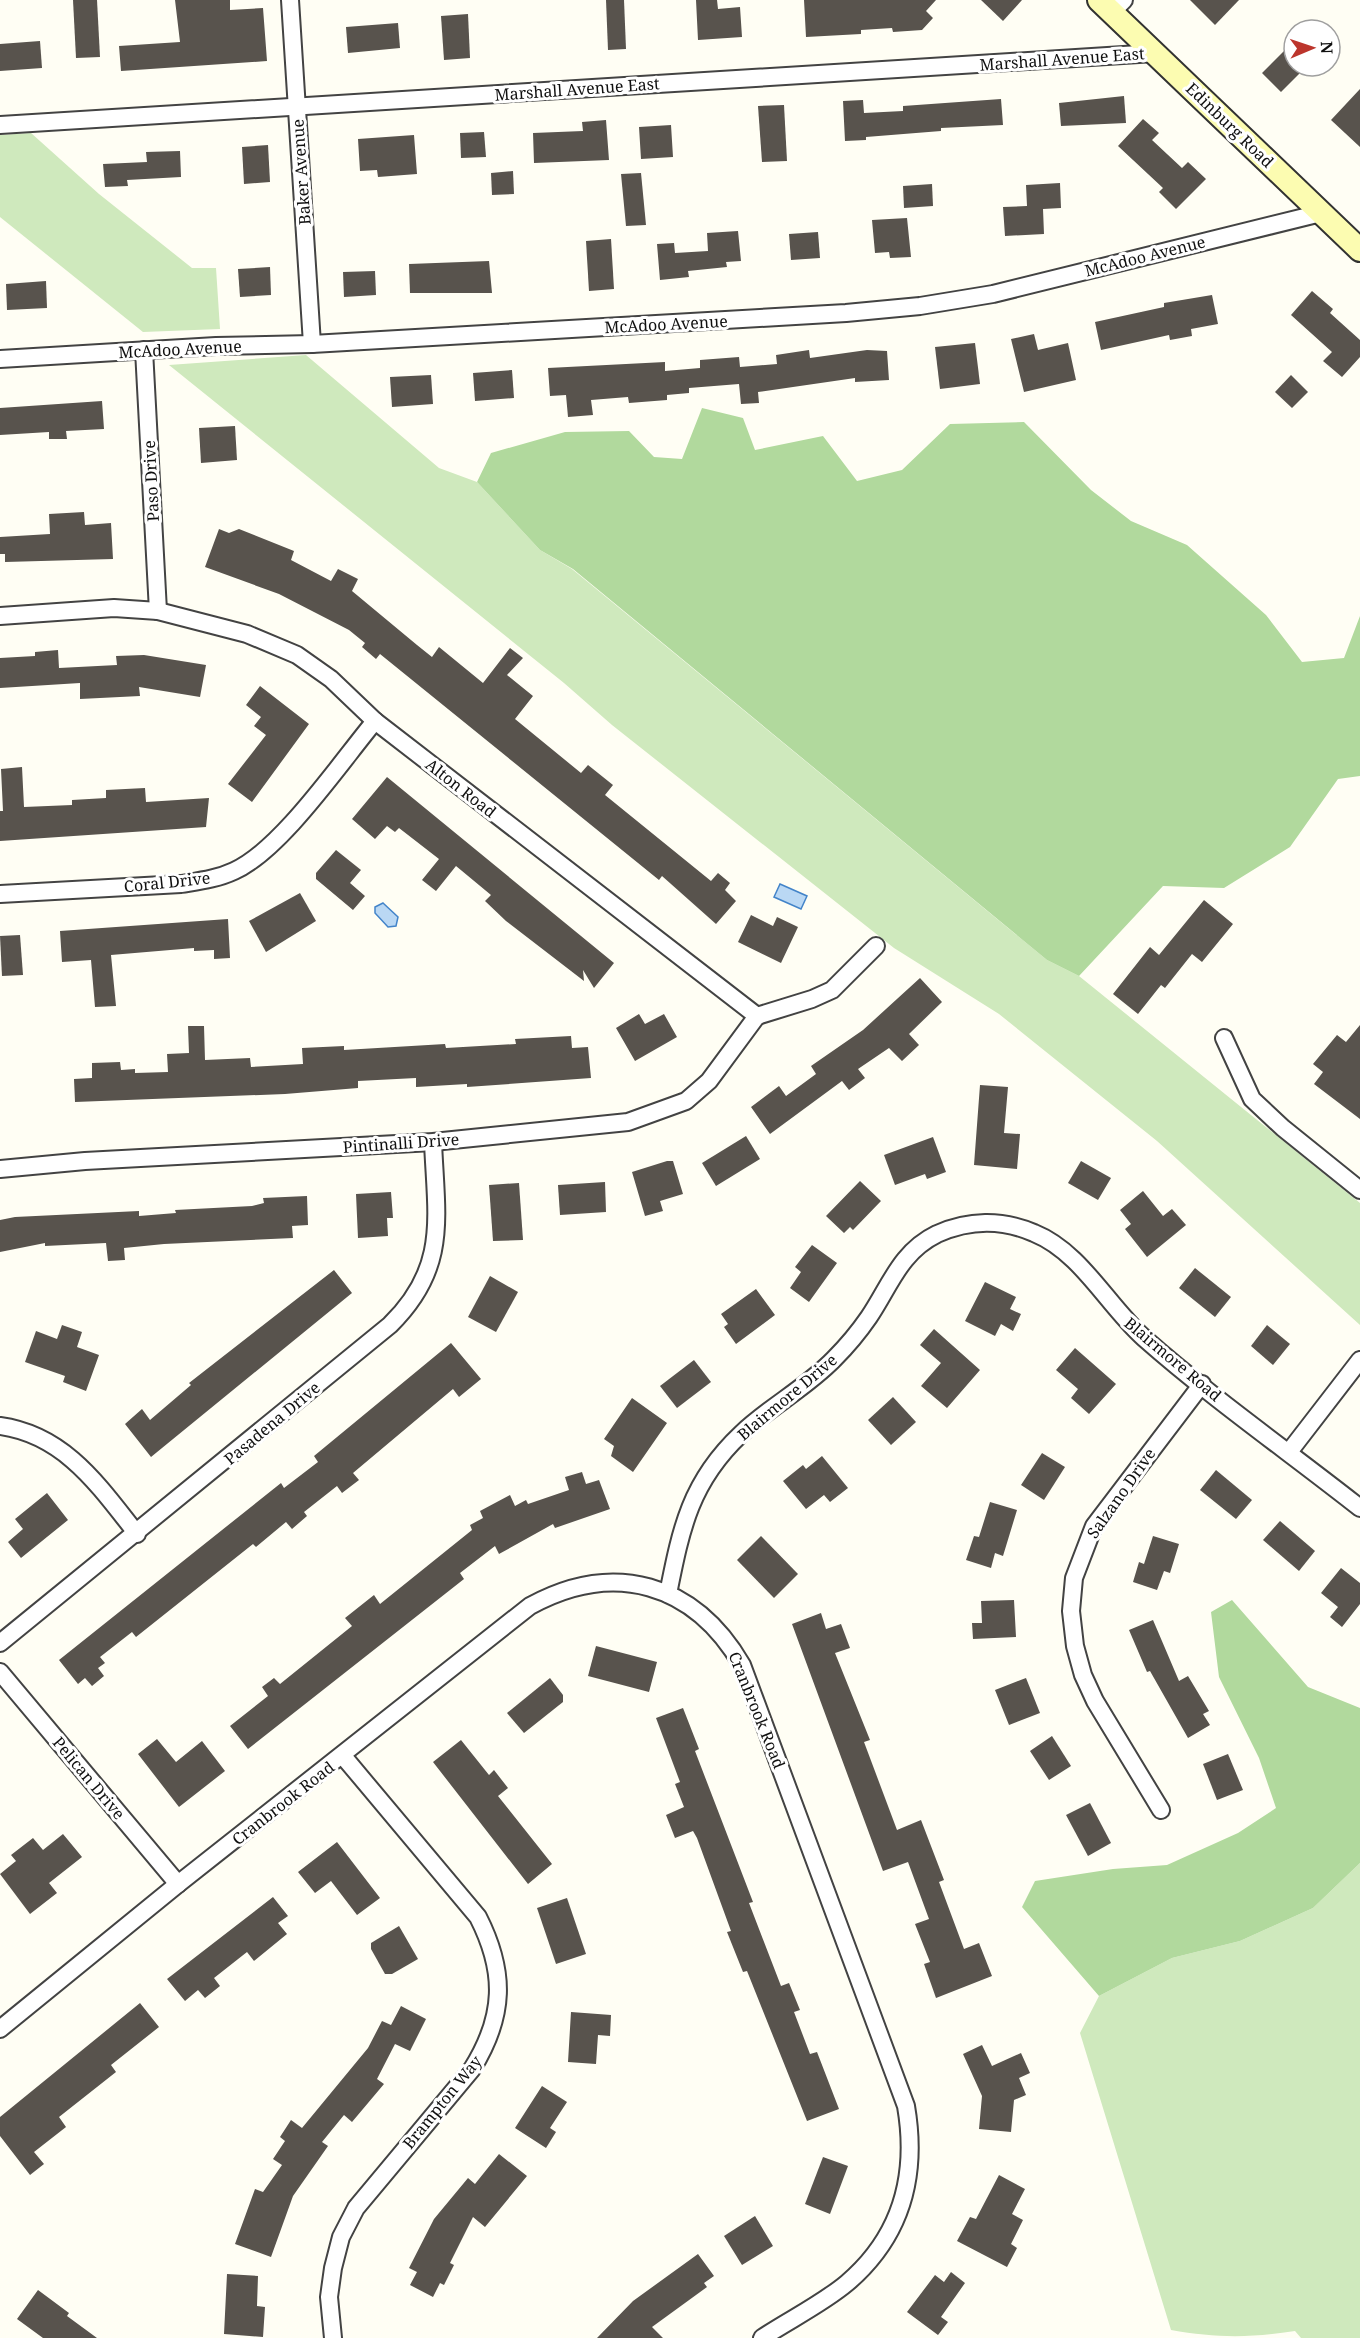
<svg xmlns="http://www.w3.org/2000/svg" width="1360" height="2338" viewBox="0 0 1360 2338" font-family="'Noto Serif',serif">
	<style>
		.green { fill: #cfe9bd }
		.forest { fill: #b1d99d }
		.water { fill: #bad8f4; stroke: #4384c9; stroke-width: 1.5 }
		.building { fill: #58534d }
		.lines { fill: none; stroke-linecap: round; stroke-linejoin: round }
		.minor-casing { stroke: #434343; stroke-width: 20 }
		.secondary-casing { stroke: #323232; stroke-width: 26 }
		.minor { stroke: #fff; stroke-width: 16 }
		.secondary { stroke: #fcfcb1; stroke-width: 22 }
		.labels { text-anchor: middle; stroke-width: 6; stroke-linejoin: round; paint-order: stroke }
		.street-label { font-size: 16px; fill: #101010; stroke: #fff }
	</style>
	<rect width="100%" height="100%" fill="#fffef4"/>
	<g class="green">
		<path d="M31,133L99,194L192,268H216L220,329L143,332L0,217V135Z"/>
		<path d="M306,355L439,468L477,482L540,550L572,569L1047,960L1079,976L1360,1203V1325L1157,1141L999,1014L894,948L612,725L564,683L169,365Z"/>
		<path d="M1360,1863V2338H1301L1295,2331C1251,2338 1215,2338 1171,2330L1080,2033L1099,1996L1172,1958L1240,1941L1313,1908Z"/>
	</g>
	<g class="forest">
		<path d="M702,408L743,418L755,450L823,436L857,481L902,470L950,424L1024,422L1091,490L1131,521L1187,545L1266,615L1302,662L1344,658L1360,616V776L1338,779L1290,847L1224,888L1163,886L1079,976L1047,960L573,569L540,550L477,482L491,453L565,432L629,431L654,457L682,459Z"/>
		<path d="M1232,1600L1308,1687L1360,1708V1863L1313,1908L1240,1941L1172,1958L1099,1996L1022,1907L1035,1881L1113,1869L1167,1865L1238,1833L1276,1808L1259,1758L1219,1677L1211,1612Z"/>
	</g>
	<g class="water">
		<path d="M780,884L807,896L801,909L774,897Z"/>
		<path d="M383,903L398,917L396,926L388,927L375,913V907Z"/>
	</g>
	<g class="building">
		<path d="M73,0H97L100,57L76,58Z"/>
		<path d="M175,0H230V10L263,8L267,61L121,71L119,46L180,42Z"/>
		<path d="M606,0H624L626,49L608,50Z"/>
		<path d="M696,0H717L718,9L740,7L742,37L698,40Z"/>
		<path d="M804,0H936L926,11L933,18L922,30L893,32L892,28L861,30V34L806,37Z"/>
		<path d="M981,0H1022L1003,21Z"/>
		<path d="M1190,0H1239L1215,25Z"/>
		<path d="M468,14L470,58L444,60L441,16Z"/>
		<path d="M398,23L400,48L348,53L346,27Z"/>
		<path d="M40,41L42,68L0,71V44Z"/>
		<path d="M1294,41V66H1307L1281,92L1262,73Z"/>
		<path d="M1360,89V147L1331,120Z"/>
		<path d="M1124,96L1126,123L1061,126L1059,103Z"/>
		<path d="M1001,99L1003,125L941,128V131L866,137V140L845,141L843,101L863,100L864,113L903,111V106Z"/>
		<path d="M784,105L787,161L762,162L758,106Z"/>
		<path d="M1143,119L1159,133L1152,140L1182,168L1188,162L1206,179L1176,209L1159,192L1163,188L1118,146Z"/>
		<path d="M606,120L609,160L534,163L533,133L583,131L582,122Z"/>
		<path d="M671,125L673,157L641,159L639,127Z"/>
		<path d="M484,132L486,157L461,158L460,133Z"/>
		<path d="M414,135L417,174L378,177L377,170L360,171L358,139Z"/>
		<path d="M268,145L270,182L244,184L242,147Z"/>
		<path d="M180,151L181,177L127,180L128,186L105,187L103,164L147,162L146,152Z"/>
		<path d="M513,171L514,194L492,195L491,173Z"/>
		<path d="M641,173L646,225L626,226L621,174Z"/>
		<path d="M1060,183L1061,208L1043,209L1044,234L1005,236L1003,207L1027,206L1026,185Z"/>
		<path d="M932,184L933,206L904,208L903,186Z"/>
		<path d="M907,218L911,257L890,258L889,252L875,253L872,220Z"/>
		<path d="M738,231L741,261L726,262L727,267L688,271L689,277L660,280L657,244L674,243L675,253L708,251L707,233Z"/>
		<path d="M818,232L820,258L791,260L789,234Z"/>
		<path d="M611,239L614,289L589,291L586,241Z"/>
		<path d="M489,261L492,293H410L409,264Z"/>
		<path d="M270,267L271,295L240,297L238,269Z"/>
		<path d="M375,271L376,295L344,297L343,272Z"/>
		<path d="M46,281L47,308L7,310L6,284Z"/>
		<path d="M1312,291L1333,309L1330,313L1360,340V357L1342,377L1323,361L1332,352L1291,315Z"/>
		<path d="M1212,295L1218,324L1191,329L1192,336L1170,340L1169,335L1101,350L1095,322L1164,307V303Z"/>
		<path d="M1034,334L1038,350L1068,343L1076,380L1024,392L1011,339Z"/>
		<path d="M975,343L980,384L940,389L935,347Z"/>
		<path d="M809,350L810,358L867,350L887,351L889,380L855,382V378L758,392L759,403L741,404L739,384L689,388V393L667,395V400L629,403L628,397L591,400L593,415L568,417L566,395L550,396L548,368L665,362V371L700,368V360L739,357L740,367L777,364L776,355Z"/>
		<path d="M512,370L514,398L475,401L473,373Z"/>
		<path d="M431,375L433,404L392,407L390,377Z"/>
		<path d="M1291,375L1308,392L1292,408L1275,392Z"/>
		<path d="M102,401L104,429L66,431L67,439H49V432L0,435V408Z"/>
		<path d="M235,426L237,460L201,463L199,428Z"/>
		<path d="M84,512L85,525L111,523L113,559L5,562V554H0V537L50,534L49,514Z"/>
		<path d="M219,529L229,533L239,529L294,551L291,560L331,581L338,569L358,579L352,591L417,645L432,657L439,647L483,683L510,648L523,658L507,675L533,696L515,719L581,773L588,765L613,785L605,795L711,881L718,873L730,883L725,890L736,901L716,924L662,876L659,880L380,654L376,659L362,647L365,643L349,630L279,594L205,567Z"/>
		<path d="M58,650L59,668L117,665L116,656L144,655L206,665L200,697L139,687L140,696L80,699V683L0,688V658L35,656V652Z"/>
		<path d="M260,686L309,724L252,802L228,784L266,735L254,726L261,717L246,705Z"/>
		<path d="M22,767L24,807L72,805V800L106,798V790L145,788L146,802L209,798L206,827L0,841V811H3L1,769Z"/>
		<path d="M387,777L614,963L594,988L583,970L584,981L506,921L485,901L491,895L456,866L436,891L422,880L439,859L399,828L395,832L387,826L375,839L352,819Z"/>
		<path d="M336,850L361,870L350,883L365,896L353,910L316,879V873Z"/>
		<path d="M300,893L316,921L266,952L249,921Z"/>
		<path d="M1204,900L1233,924L1202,962L1192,954L1165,988L1161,985L1138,1014L1113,994L1150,947L1159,955Z"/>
		<path d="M751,915L773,926L777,917L798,927L781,963L738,942Z"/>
		<path d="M228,919L230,958L214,959V950L194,951V948L111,955L116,1006L95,1007L91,960L62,962L60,931Z"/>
		<path d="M20,935L23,975L2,976L0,936Z"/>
		<path d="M920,978L942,1002L909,1034L919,1045L902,1061L889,1048L858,1069L865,1078L849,1090L842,1081L770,1134L751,1107L779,1086L786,1096L816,1074L811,1066L863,1030Z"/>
		<path d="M639,1014L645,1024L664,1014L677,1037L635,1061L616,1028Z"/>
		<path d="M1360,1025V1119L1314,1084L1323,1072L1313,1064L1337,1035L1346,1042Z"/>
		<path d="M188,1026H204L205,1060L250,1058L251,1067L303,1064L302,1048L344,1046V1050L445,1044L446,1048L516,1044L515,1039L571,1036L572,1048L588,1047L591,1078L467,1087V1084L416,1087V1078L358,1081V1088L285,1094L75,1102L74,1079L92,1078V1063L120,1062L121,1070L135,1069V1073L168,1072L167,1054L189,1053Z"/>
		<path d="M980,1085L1008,1087L1004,1133L1020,1134L1017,1169L974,1165Z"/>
		<path d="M746,1136L760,1159L716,1186L702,1163Z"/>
		<path d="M933,1137L946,1172L927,1179L925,1174L895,1185L884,1155Z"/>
		<path d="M667,1161H673L683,1194L660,1201L663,1211L645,1216L632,1172Z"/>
		<path d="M1081,1161L1111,1178L1098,1200L1068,1183Z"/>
		<path d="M860,1181L881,1201L853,1230L850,1227L844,1233L826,1216Z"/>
		<path d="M605,1182L606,1212L560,1215L558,1185Z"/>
		<path d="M519,1183L523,1240L493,1241L489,1185Z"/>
		<path d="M1143,1191L1163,1216L1172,1209L1186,1225L1147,1257L1125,1229L1131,1224L1120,1210Z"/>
		<path d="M391,1192L393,1218H387L388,1236L358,1238L356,1194Z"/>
		<path d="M307,1196L308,1225L292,1226L293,1238L164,1244L124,1248L125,1260L108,1261L106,1243L45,1246V1243L0,1252V1220L15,1217L139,1211V1216L176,1213L175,1210L252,1206L264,1203L263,1198Z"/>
		<path d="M812,1245L837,1263L809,1302L790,1288L801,1272L795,1267Z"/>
		<path d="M1195,1268L1231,1297L1215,1317L1179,1288Z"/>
		<path d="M334,1270L352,1293L151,1457L125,1424L142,1409L150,1420L191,1385L189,1383Z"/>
		<path d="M490,1276L518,1292L496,1332L468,1317Z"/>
		<path d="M985,1282L1016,1297L1010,1309L1021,1314L1013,1331L1001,1324L995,1336L965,1321Z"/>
		<path d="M756,1289L775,1315L736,1344L724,1327L728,1324L721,1314Z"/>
		<path d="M62,1325L82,1332L77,1347L99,1355L86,1391L63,1382L65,1376L25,1362L36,1331L57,1339Z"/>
		<path d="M1267,1325L1290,1344L1273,1365L1251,1346Z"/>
		<path d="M934,1329L980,1370L947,1408L921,1386L941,1363L920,1345Z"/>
		<path d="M451,1343L481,1379L459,1397L453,1389L353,1473L359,1480L342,1493L337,1486L304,1512L307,1516L292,1529L286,1522L256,1547L253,1544L136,1637L132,1632L100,1657L105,1663L98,1668L104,1676L92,1686L85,1678L78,1684L59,1660L281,1483L284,1488L318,1462L314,1456Z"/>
		<path d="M1075,1348L1116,1384L1089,1414L1071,1398L1078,1389L1056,1370Z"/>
		<path d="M694,1360L711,1382L677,1408L660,1386Z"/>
		<path d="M893,1397L916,1422L891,1445L868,1420Z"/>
		<path d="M632,1398L667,1423L633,1472L611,1456L614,1446L604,1439Z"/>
		<path d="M1042,1453L1065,1467L1044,1500L1021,1485Z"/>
		<path d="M822,1456L848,1488L830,1502L824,1495L806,1509L783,1481L803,1465L806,1469Z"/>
		<path d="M1216,1470L1252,1500L1236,1519L1200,1490Z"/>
		<path d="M582,1472L586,1484L599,1480L610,1509L555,1528L553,1524L499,1554L495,1546L460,1573L464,1579L248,1749L230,1726L268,1696L262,1687L274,1678L280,1684L352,1626L345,1618L374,1595L380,1604L472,1530L470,1525L483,1518L480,1511L510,1495L515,1506L526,1500L528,1504L569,1490L565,1477Z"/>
		<path d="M47,1493L68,1520L21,1558L8,1542L23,1529L15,1519Z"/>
		<path d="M990,1502L1017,1510L1003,1556L995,1553L991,1568L966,1560L974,1536L979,1537Z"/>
		<path d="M1280,1521L1315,1551L1299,1571L1263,1540Z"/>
		<path d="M761,1536L798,1574L774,1598L737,1560Z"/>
		<path d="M1153,1536L1179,1544L1170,1573L1164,1571L1157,1590L1133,1582L1139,1562L1144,1564Z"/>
		<path d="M1341,1568L1360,1583V1604L1342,1627L1330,1617L1338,1607L1321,1593Z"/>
		<path d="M1014,1600L1016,1637L973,1639L972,1623H982L981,1601Z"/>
		<path d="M821,1613L826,1629L841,1624L850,1648L835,1653L870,1740L864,1742L897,1830L921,1820L944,1880L939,1882L964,1949L979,1943L992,1976L936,1998L924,1964L930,1962L915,1924L929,1919L908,1862L883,1871L792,1624Z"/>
		<path d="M1153,1620L1179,1681L1188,1676L1209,1711L1203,1714L1210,1725L1188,1738L1150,1671L1147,1672L1129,1630Z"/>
		<path d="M596,1646L657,1662L649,1692L588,1676Z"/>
		<path d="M550,1678L563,1695V1702L524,1733L507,1713Z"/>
		<path d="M1026,1678L1040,1713L1009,1725L995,1690Z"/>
		<path d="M683,1708L699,1749L695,1751L753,1902L749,1903L781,1986L789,1983L800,2010L794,2012L810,2054L817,2052L839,2109L807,2121L747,1971L743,1972L727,1932L731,1931L697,1838L693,1831L675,1838L666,1815L684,1807L675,1784L680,1782L656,1718Z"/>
		<path d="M1052,1736L1071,1766L1049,1780L1030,1751Z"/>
		<path d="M157,1739L176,1762L202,1741L225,1771L179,1807L138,1754Z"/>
		<path d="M461,1740L489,1775L494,1770L508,1788L498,1796L552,1864L528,1884L433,1762Z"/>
		<path d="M1228,1754L1243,1790L1217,1800L1203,1764Z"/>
		<path d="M1090,1803L1111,1843L1088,1856L1066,1815Z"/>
		<path d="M63,1834L82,1857L49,1883L57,1893L30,1914L0,1874L16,1861L11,1855L33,1838L43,1850Z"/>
		<path d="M337,1842L380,1898L357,1915L331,1881L315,1893L298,1872Z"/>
		<path d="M273,1897L288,1916L278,1923L287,1934L254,1961L247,1952L214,1978L220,1986L205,1998L198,1990L185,2001L167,1979Z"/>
		<path d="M567,1898L586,1954L556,1964L537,1908Z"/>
		<path d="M399,1926L418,1959L392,1974H385L371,1949V1943Z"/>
		<path d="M140,2003L159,2027L111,2065L116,2072L59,2117L66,2127L34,2152L44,2164L30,2175L0,2136V2117Z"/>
		<path d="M401,2006L426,2019L410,2051L395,2044L377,2079L384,2084L352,2122L344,2115L322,2142L328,2146L293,2196L271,2257L235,2244L255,2189L263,2192L282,2165L273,2159L285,2141L280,2137L291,2120L302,2128L368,2048L382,2021L391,2025Z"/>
		<path d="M571,2012L611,2015L610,2036L598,2035L596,2064L568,2062Z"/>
		<path d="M982,2045L992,2066L1021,2053L1030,2073L1019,2078L1026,2095L1014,2100L1011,2132L979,2129L982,2096L963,2054Z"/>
		<path d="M542,2086L567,2102L550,2128L556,2132L546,2148L515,2128Z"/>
		<path d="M499,2154L527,2176L485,2227L473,2217L450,2263L454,2265L444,2285L440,2283L433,2297L410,2285L417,2272L409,2268L434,2219L468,2178L475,2184Z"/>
		<path d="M823,2157L848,2166L830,2214L805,2204Z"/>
		<path d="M999,2175L1025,2189L1012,2214L1023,2220L1011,2244L1017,2248L1007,2267L957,2241L970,2217L976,2219Z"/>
		<path d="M755,2216L773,2246L742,2265L724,2236Z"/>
		<path d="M698,2254L714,2276L704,2283L707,2287L652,2327L663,2338H597L633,2301Z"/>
		<path d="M951,2272L965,2283L941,2317L948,2322L938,2335L907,2312L935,2275L944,2282Z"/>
		<path d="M227,2274L258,2276L257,2306L265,2307L263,2337L224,2334Z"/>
		<path d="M38,2290L69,2313L67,2316L97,2338H43L17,2319Z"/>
	</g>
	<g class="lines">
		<g class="minor-casing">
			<g id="minor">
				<path d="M290,0L312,344"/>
				<path d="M1112,12L1124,0"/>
				<path d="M0,125L1155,53"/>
				<path d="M144,350L158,611"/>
				<path d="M0,359L216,346L312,344L846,313L920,306L993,294L1321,213"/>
				<path d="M0,616L114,608L158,611L247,634L297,655L331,679L375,721L757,1016"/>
				<path d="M0,894L181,884C199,881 217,879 234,871C281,850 340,763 375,721"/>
				<path d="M757,1016L812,999L832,990L876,946"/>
				<path d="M1224,1038L1252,1099L1283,1128L1360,1190"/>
				<path d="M0,1169L85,1161L433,1142L628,1122L686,1101L709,1081L757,1016"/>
				<path d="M0,1426C65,1435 99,1486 137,1534"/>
				<path d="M1289,1452L1360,1360"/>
				<path d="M668,1594C681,1529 690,1482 741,1434C769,1407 806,1388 834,1359C847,1346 858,1333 869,1317C890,1286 900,1252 937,1234C968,1220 1002,1219 1034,1233C1081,1252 1107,1305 1144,1338C1212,1398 1289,1452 1360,1508"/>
				<path d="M0,1643L390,1325C449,1267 436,1217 433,1142"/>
				<path d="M0,1672L178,1884"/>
				<path d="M1161,1810L1095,1701L1083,1675L1075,1646L1071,1611L1074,1578L1094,1526L1202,1384"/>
				<path d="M0,2029L178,1884L530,1606C614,1560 694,1583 742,1665L906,2106C918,2176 902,2236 847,2283C822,2304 789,2320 762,2338"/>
				<path d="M333,2338L329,2297L333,2268L341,2237L356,2208L472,2069C505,2016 506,1972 478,1917L343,1756"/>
			</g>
		</g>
		<g class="secondary-casing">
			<path id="secondary" d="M1099,0L1360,250"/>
		</g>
		<use href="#minor" class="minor"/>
		<use href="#secondary" class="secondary"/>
	</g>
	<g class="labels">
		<g class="street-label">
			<text transform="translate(1062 59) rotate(-4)" y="6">Marshall Avenue East</text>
			<text transform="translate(577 89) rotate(-4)" y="6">Marshall Avenue East</text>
			<text transform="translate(1230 125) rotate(44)" y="6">Edinburg Road</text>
			<text transform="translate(301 172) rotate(-94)" y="6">Baker Avenue</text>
			<text transform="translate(1145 256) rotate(-14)" y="6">McAdoo Avenue</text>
			<text transform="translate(666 324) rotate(-3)" y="6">McAdoo Avenue</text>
			<text transform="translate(180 349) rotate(-3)" y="6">McAdoo Avenue</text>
			<text transform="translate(151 481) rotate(-93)" y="6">Paso Drive</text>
			<text transform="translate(461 788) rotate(38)" y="6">Alton Road</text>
			<text transform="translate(167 882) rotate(-6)" y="6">Coral Drive</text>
			<text transform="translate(401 1143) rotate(-4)" y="6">Pintinalli Drive</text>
			<text transform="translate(1173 1359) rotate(40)" y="6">Blairmore Road</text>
			<text transform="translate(787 1397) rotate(-40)" y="6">Blairmore Drive</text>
			<text transform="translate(272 1423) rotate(-40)" y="6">Pasadena Drive</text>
			<text transform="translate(1121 1493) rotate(-55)" y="6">Salzano Drive</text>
			<text transform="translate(757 1710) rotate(68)" y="6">Cranbrook Road</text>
			<text transform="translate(89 1778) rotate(50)" y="6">Pelican Drive</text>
			<text transform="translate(283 1803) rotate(-38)" y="6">Cranbrook Road</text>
			<text transform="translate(442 2102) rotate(-51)" y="6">Brampton Way</text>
		</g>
	</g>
	<g transform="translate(1312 48) rotate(88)"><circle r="28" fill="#ffffff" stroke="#9f9f9f" stroke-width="1.5"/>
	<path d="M0-4.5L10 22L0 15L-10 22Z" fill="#bc352c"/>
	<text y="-9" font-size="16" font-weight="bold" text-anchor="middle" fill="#101010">N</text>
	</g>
</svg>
